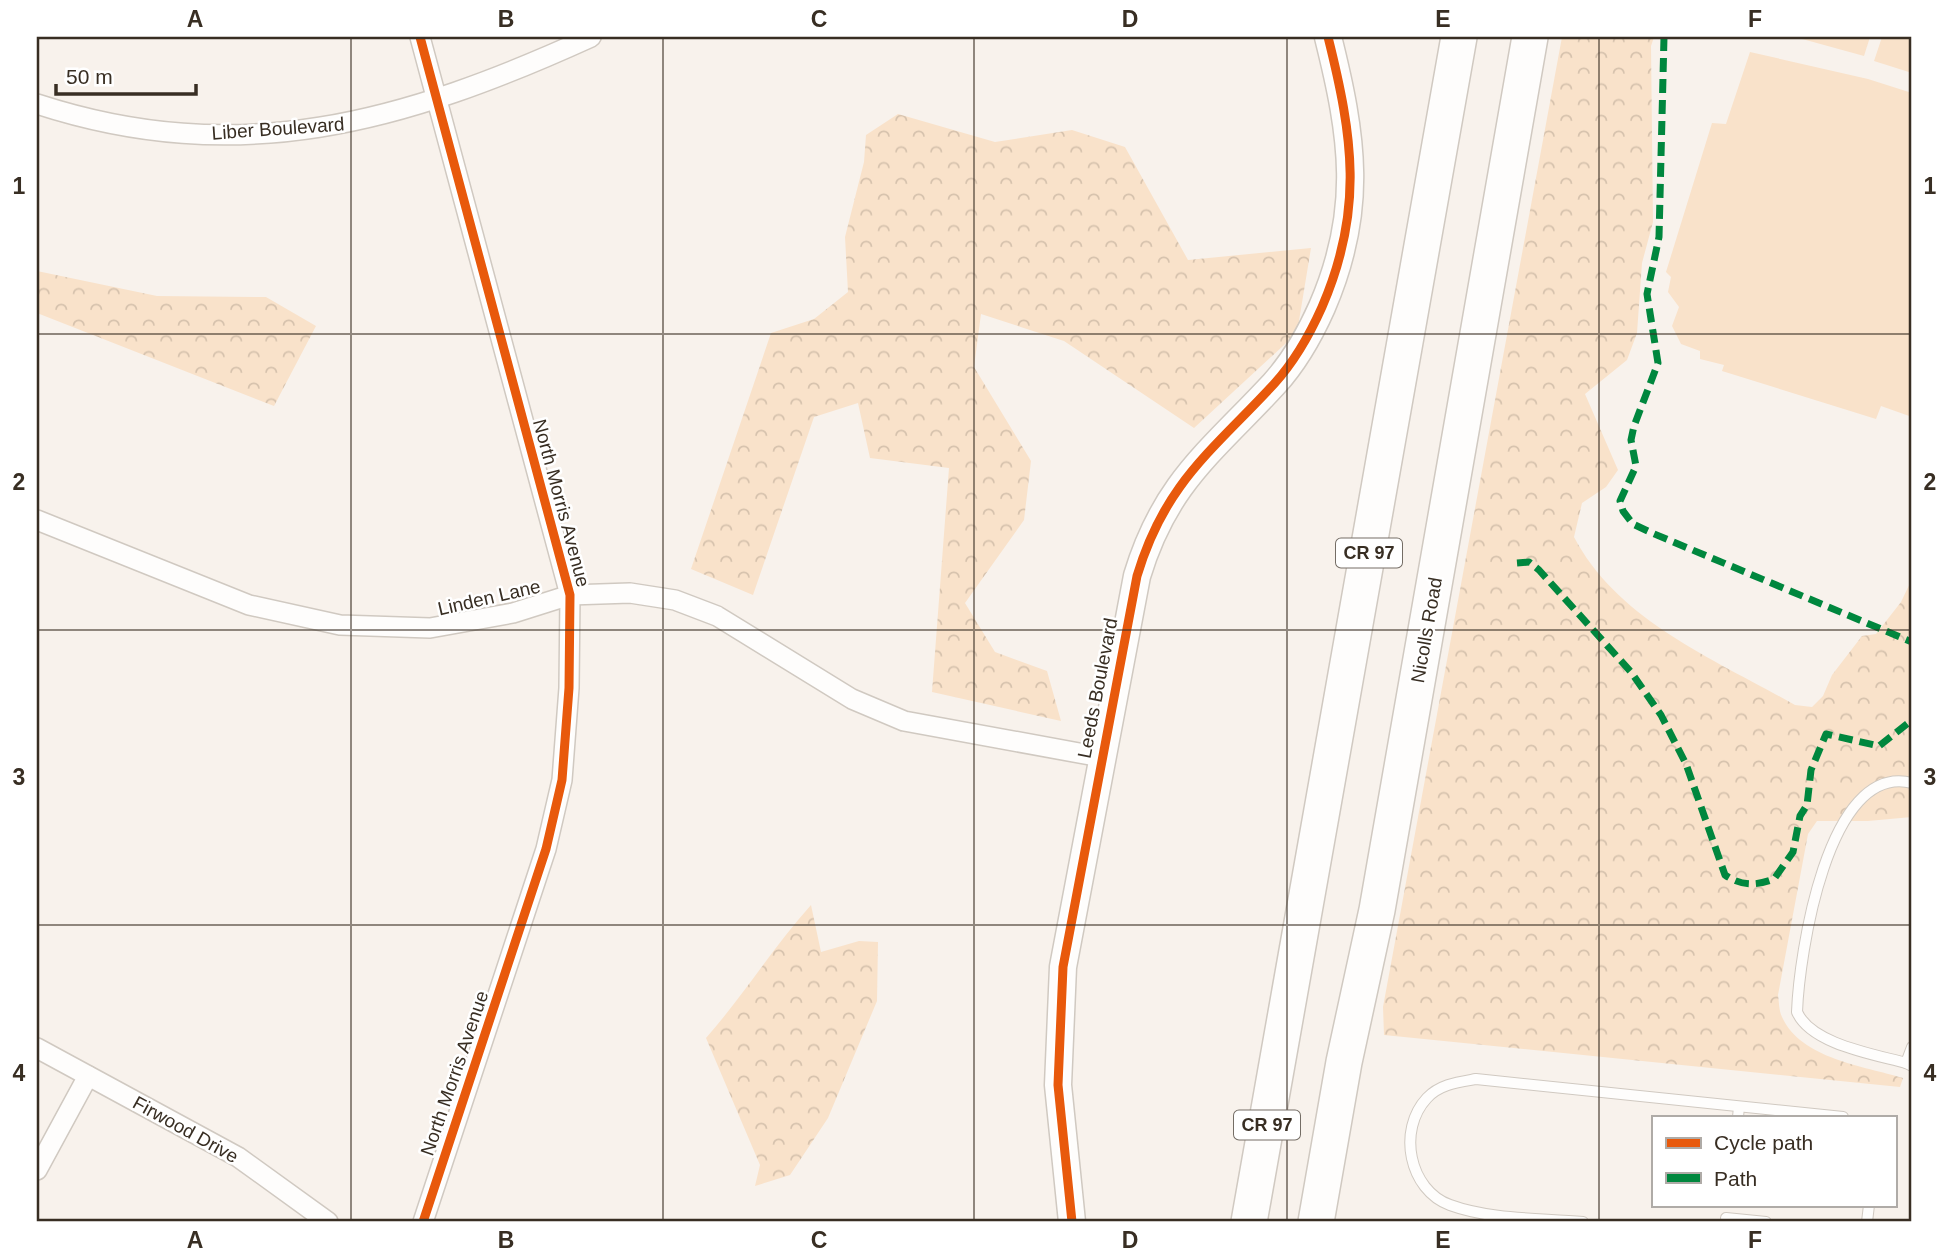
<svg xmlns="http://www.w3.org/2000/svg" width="1949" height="1259" viewBox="0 0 1949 1259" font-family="Helvetica,sans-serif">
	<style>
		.green { fill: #f9e2ca }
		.forest { fill: url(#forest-crowns) }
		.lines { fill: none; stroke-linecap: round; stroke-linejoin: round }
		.lane-casing { stroke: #d0c9c1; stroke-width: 12 }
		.street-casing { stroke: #d0c9c1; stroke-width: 22 }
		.secondary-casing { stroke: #d0c9c1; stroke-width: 29 }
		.highway-casing { stroke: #d0c9c1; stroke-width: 38 }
		.lane { stroke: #fefdfc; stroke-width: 10 }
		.street { stroke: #fefdfc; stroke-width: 19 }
		.secondary { stroke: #fefdfc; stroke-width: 26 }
		.highway { stroke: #fefdfc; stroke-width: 35 }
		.quiet { stroke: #00873e; stroke-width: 7; stroke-dasharray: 14 7; stroke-linecap: butt }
		.cycleway-casing { stroke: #fff; stroke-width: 13 }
		.cycleway { stroke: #e8590c; stroke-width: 9 }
		.grid { fill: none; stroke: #382e23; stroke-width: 2; stroke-opacity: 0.55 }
		.labels { text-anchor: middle; stroke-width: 5; stroke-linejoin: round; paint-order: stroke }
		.shield { fill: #fff; stroke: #746d65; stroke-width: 2 }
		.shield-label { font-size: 18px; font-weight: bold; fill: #382e23 }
		.street-label { font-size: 19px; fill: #382e23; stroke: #fff }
		.neatline { fill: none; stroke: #382e23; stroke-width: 2.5 }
		.grid-label { font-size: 23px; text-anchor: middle; font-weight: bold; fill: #382e23 }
	</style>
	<defs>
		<pattern id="forest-crowns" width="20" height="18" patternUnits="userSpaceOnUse" patternTransform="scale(1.75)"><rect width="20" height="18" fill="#f9e2ca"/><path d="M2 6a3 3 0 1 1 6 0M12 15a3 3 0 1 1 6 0" fill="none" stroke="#d6c2ad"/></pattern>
	</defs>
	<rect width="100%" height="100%" fill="#f8f2ec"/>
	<g class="green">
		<path d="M1795,37H1870L1864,56Z"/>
		<path d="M1882,37H1912V73L1874,61Z"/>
		<path d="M1750,52L1868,79L1912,93V417L1881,406L1876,419L1722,371L1724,365L1700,359V351L1681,344L1672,326L1679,307L1668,292L1671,277L1666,272L1712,123L1726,124Z"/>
	</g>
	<g class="forest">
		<path d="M1562,37H1654L1651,46L1653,222L1642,263L1637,333L1627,360L1585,394L1618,470L1606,487L1582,503L1574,537C1618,621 1716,660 1795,705L1812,707L1823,696L1832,675L1862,636L1876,634L1901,602L1912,579V817L1868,821H1817L1808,834L1778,995C1779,1002 1779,1011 1782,1017C1801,1059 1864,1066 1903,1078L1900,1087L1384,1035L1383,1007Z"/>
		<path d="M898,114L995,142L1072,130L1125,147L1188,260L1311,248L1297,333L1194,428L1064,341L981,314L974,367L1031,461L1024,520L965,603L995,652L1047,671L1061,721L932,692L949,468L870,458L858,403L814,417L753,595L691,569L771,333L814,319L848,292L845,237L864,162L866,135Z"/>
		<path d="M37,271L157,296L266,297L316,326L274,406L37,313Z"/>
		<path d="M811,905L821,952L859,941L878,942L877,1001L828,1118L790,1175L755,1186L760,1165L706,1038C744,995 773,947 811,905Z"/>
	</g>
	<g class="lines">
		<g class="lane-casing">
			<g id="lane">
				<path d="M1912,1047L1906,1063L1912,1066"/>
				<path d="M1906,1063C1873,1054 1811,1044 1797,1012C1799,957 1827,761 1912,783"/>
				<path d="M1738,1117L1739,1107"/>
				<path d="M1726,1218L1766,1222"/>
				<path d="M1583,1222C1540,1218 1491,1220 1450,1205C1409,1190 1397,1130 1427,1098C1440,1084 1459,1082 1476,1079L1843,1117"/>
				<path d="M1867,1222L1869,1205"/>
			</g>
		</g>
		<g class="street-casing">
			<g id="street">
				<path d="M420,37L570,595L569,688L562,780L546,849L423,1222"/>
				<path d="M37,104C240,170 404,122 591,37"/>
				<path d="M37,520L249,605L340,625L430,628L513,613L570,595L630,593L675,600L717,616L852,699L904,721L1101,757"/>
				<path d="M37,1048L238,1157L328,1222"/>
				<path d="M37,1170L88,1076"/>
			</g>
		</g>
		<g class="secondary-casing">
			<path id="secondary" d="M1072,1222L1058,1085L1063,967L1137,576C1165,483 1211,452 1274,384C1294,362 1310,334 1322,307C1364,210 1353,137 1328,37"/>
		</g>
		<g class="highway-casing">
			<g id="highway">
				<path d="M1249,1222L1459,37"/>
				<path d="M1316,1222L1344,1062L1377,910L1530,37"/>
			</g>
		</g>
		<use href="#lane" class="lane"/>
		<use href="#street" class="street"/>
		<use href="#secondary" class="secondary"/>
		<use href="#highway" class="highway"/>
		<g class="quiet">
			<path d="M1664,37L1659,237L1647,294L1658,363L1634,426L1631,440L1636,466L1620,501L1623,511L1633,524L1652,533L1912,642"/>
			<path d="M1517,563L1529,562L1539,570L1631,672L1661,715L1686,764L1725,875C1741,886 1756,886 1774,879L1793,852L1800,816L1807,805L1811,770L1826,734L1879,746L1912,720"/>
		</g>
		<g class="cycleway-casing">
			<g id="cycleway">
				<path d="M420,37L570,595L569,688L562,780L546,849L423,1222"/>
				<path d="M1072,1222L1058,1085L1063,967L1137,576C1165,483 1211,452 1274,384C1294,362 1310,334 1322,307C1364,210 1353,137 1328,37"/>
			</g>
		</g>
		<use href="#cycleway" class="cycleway"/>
	</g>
	<path class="grid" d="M351,37V1222M663,37V1222M974,37V1222M1287,37V1222M1599,37V1222M37,334H1912M37,630H1912M37,925H1912"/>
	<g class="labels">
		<g class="shield">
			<rect x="1336" y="538.5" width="66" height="29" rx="5"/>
			<rect x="1234" y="1110.5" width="66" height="29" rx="5"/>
		</g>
		<g class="shield-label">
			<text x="1369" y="559">CR 97</text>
			<text x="1267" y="1131">CR 97</text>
		</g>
		<g class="street-label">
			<text transform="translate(278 128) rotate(-4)" y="7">Liber Boulevard</text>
			<text transform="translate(562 503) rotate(75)" y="7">North Morris Avenue</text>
			<text transform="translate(489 597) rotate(-13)" y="7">Linden Lane</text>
			<text transform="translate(1426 630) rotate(-80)" y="7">Nicolls Road</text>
			<text transform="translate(1097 688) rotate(-79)" y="7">Leeds Boulevard</text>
			<text transform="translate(454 1073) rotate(-71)" y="7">North Morris Avenue</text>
			<text transform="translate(186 1129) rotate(29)" y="7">Firwood Drive</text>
		</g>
	</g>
	<rect width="1949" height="1259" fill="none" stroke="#ffffff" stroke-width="77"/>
	<rect x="1652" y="1116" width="245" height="91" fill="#ffffff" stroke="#afaba7" stroke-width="2"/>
	<rect x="1666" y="1138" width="35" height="10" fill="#e8590c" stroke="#afaba7" stroke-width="2"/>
	<text x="1714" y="1150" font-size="21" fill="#382e23">Cycle path</text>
	<rect x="1666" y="1173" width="35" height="10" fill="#00873e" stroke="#afaba7" stroke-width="2"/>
	<text x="1714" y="1186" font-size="21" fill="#382e23">Path</text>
	<path d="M56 84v10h140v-10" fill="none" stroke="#382e23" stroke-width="3.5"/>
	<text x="66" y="84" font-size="21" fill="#382e23" stroke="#ffffff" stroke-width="5" paint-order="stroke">50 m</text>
	<rect x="38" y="38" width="1872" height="1182" class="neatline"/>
	<g class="grid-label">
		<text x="195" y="27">A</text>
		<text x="506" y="27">B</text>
		<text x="819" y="27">C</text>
		<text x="1130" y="27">D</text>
		<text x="1443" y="27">E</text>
		<text x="1755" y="27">F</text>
		<text x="19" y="194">1</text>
		<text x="1930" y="194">1</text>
		<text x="19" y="490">2</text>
		<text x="1930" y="490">2</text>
		<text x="19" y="785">3</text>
		<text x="1930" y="785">3</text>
		<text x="19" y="1081">4</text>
		<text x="1930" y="1081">4</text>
		<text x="195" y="1248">A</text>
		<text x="506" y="1248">B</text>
		<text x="819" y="1248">C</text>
		<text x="1130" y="1248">D</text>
		<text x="1443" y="1248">E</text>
		<text x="1755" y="1248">F</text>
	</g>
</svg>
